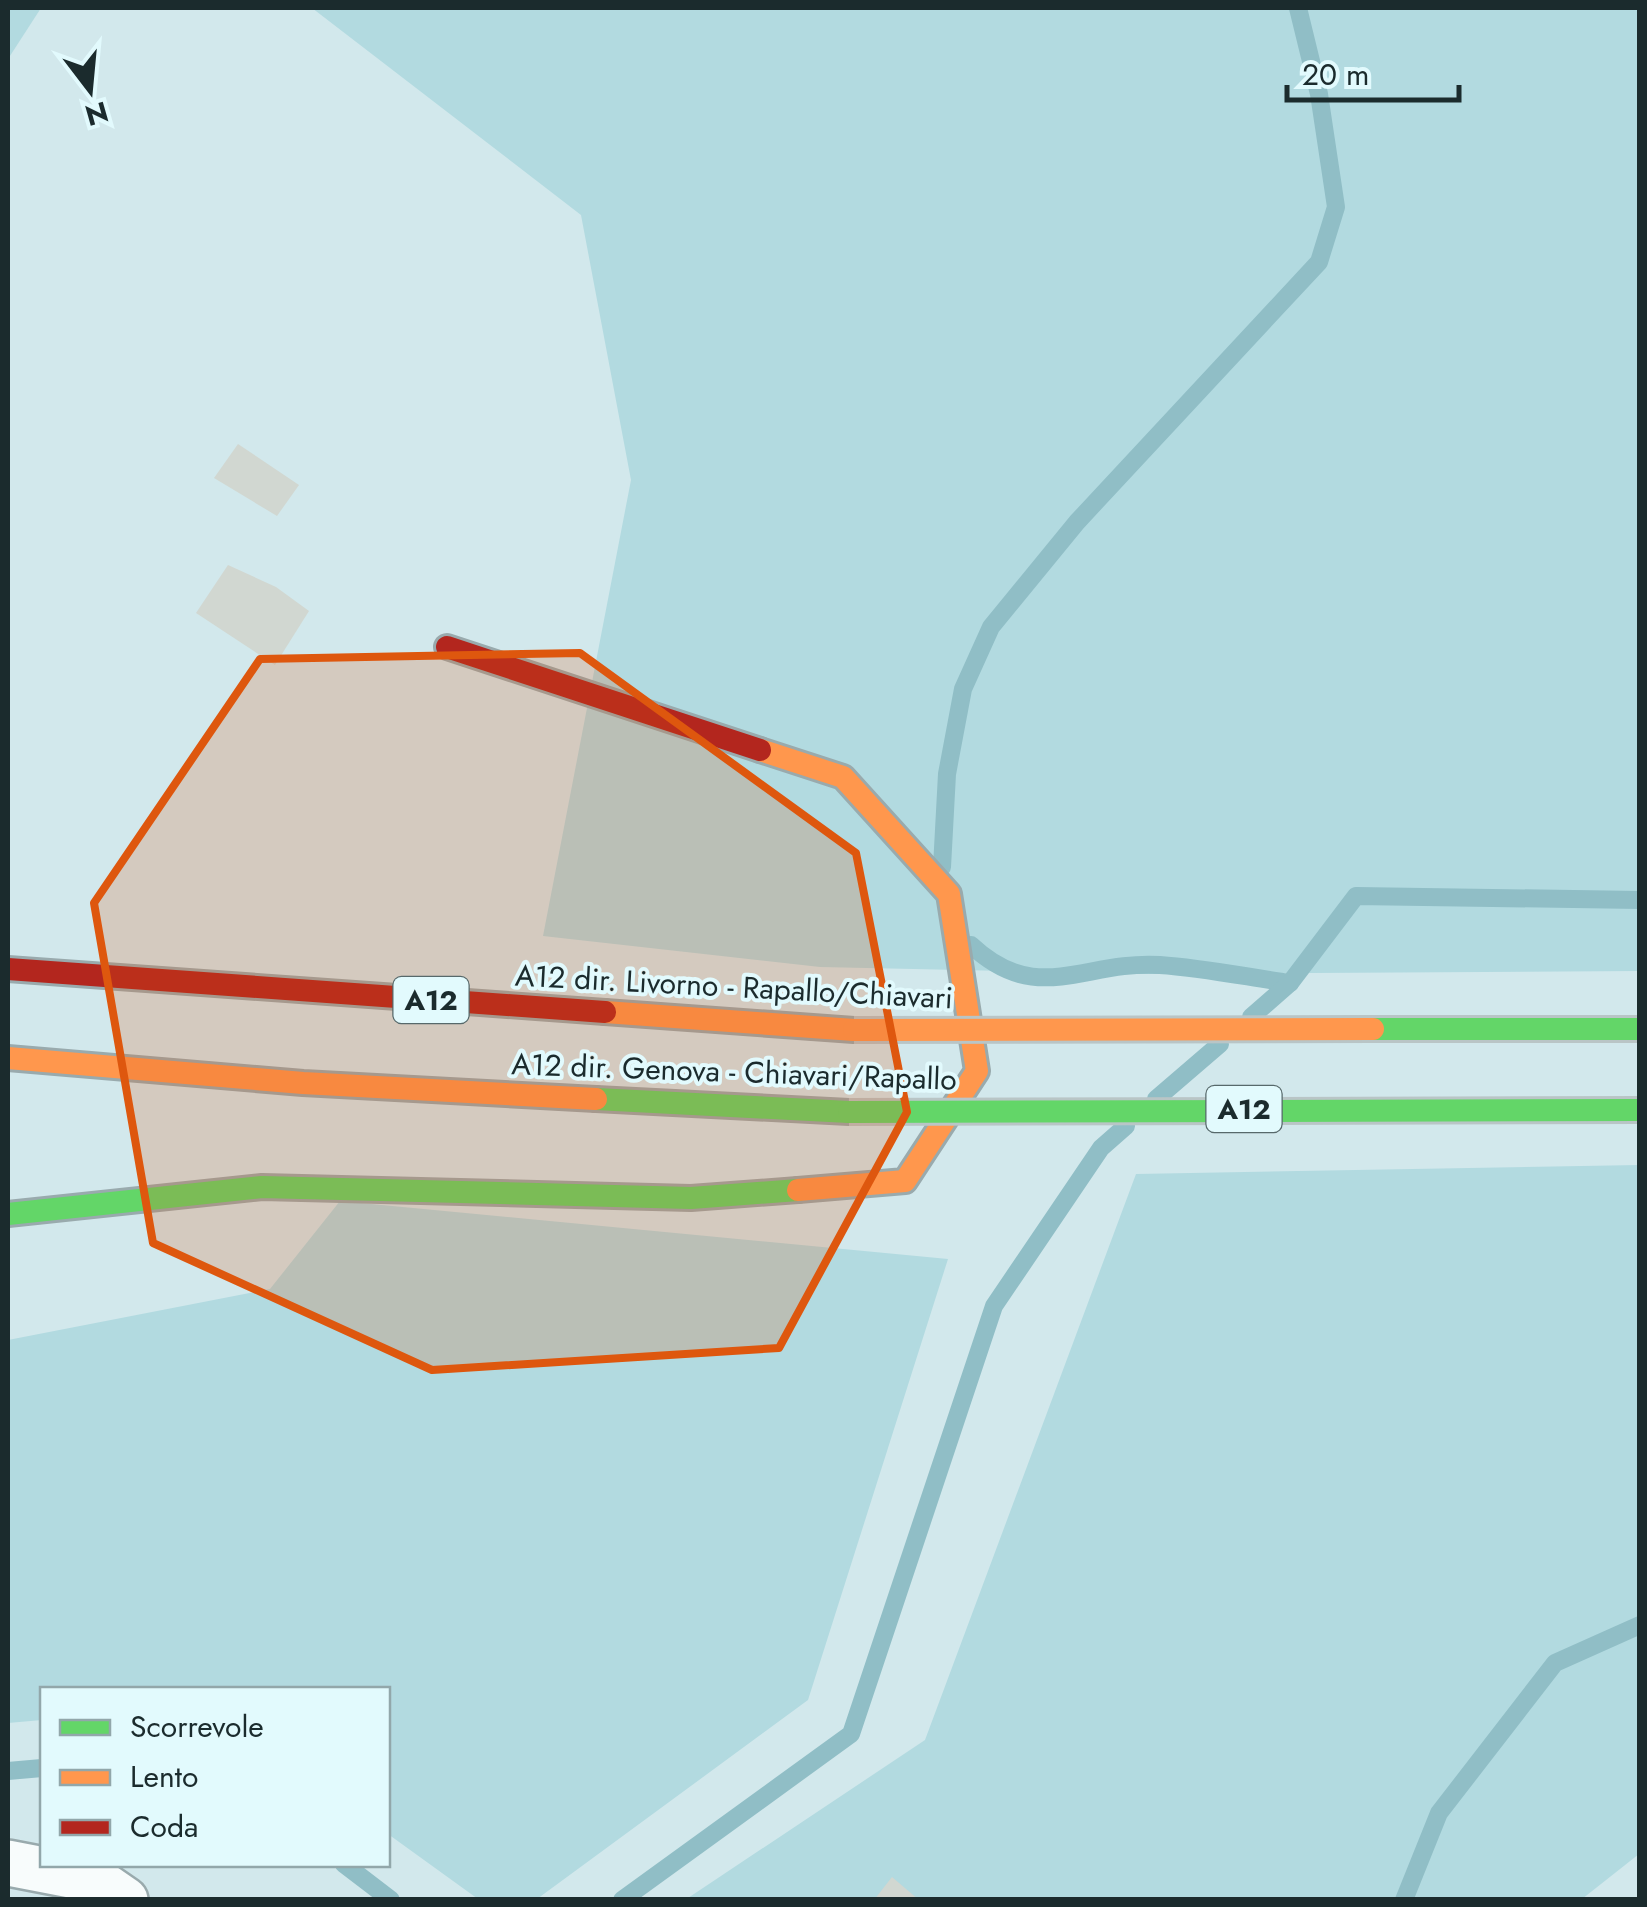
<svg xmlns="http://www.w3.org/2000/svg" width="1647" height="1907" viewBox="0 0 1647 1907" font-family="Jost,sans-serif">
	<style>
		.green { fill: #b2dae0 }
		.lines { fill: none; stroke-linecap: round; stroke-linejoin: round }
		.stream { stroke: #90bec6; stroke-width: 18 }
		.building { fill: #d1d7d1 }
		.street-casing { stroke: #99aaad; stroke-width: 50 }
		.fast-casing { stroke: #99aaad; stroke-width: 28 }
		.slow-casing { stroke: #99aaad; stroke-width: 28 }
		.jam-casing { stroke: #99aaad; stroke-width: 28 }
		.street { stroke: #f8fcfc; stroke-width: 45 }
		.fast { stroke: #63d668; stroke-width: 22 }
		.slow { stroke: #ff974d; stroke-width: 22 }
		.jam { stroke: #b3261e; stroke-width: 22 }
		.fast-bridge-casing { stroke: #b9c5c6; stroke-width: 28; stroke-linecap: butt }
		.slow-bridge-casing { stroke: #b9c5c6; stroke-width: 28; stroke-linecap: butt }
		.fast-bridge { stroke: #63d668; stroke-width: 22 }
		.slow-bridge { stroke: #ff974d; stroke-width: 22 }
		.marked { fill: #de570e; fill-opacity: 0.2; stroke: #de570e; stroke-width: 8; stroke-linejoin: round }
		.labels { text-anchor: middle; stroke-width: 8; stroke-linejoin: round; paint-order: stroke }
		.shield { fill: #e2fafd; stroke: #57696b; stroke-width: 2.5 }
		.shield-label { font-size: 28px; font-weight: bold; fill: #1b2b2d }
		.street-label { font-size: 30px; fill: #1b2b2d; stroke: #e2fafd }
	</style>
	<rect width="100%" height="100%" fill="#d2e8ec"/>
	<g class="green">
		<path d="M8,8H41L8,59Z"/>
		<path d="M312,8H1639V971L1141,974L820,967L543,936L631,480L581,215Z"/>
		<path d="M1639,1165V1854L1582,1899L685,1900L925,1740L1136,1174Z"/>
		<path d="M340,1201L948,1259L808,1700L537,1899H478L388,1834V1690H42V1720L8,1723V1340L270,1289Z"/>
	</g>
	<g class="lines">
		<g class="stream">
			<path d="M942,867L947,774L963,689L991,627L1077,522L1319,262L1336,207L1319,94L1298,8"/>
			<path d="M971,945C1037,1007 1084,960 1160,965C1203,968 1247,977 1290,983"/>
			<path d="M1251,1017L1290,983L1356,896L1640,900"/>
			<path d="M1156,1099L1220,1044"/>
			<path d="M8,1771L42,1768"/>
			<path d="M344,1864L391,1900"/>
			<path d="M622,1900L851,1734L994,1306L1101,1148L1126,1126"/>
			<path d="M1404,1900L1439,1813L1555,1663L1640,1625"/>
		</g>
	</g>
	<g class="building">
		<path d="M238,444L299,485L277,516L214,478Z"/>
		<path d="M228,565L276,587L309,611L275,665L196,613Z"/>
		<path d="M892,1877L919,1900H874Z"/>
	</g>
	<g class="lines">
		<g class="street-casing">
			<path id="street" d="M8,1863L96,1880L125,1900"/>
		</g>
		<g class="fast-casing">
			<g id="fast">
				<path d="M596,1099L849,1112"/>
				<path d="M8,1214L262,1187L691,1198L798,1190"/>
			</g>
		</g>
		<g class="slow-casing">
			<g id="slow">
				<path d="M760,750L843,777L949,894L977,1071L905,1181L798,1190"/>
				<path d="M605,1012L854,1030"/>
				<path d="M8,1058L303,1083L596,1099"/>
			</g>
		</g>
		<g class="jam-casing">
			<g id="jam">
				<path d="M447,647L760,750"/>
				<path d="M8,969L605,1012"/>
			</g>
		</g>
		<use href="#street" class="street"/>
		<use href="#fast" class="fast"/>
		<use href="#slow" class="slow"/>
		<use href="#jam" class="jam"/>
		<g class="fast-bridge-casing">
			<g id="fast-bridge">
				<path d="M1373,1029H1640"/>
				<path d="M849,1112L1640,1110"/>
			</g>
		</g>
		<g class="slow-bridge-casing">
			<path id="slow-bridge" d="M854,1030L1373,1029"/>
		</g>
		<use href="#fast-bridge" class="fast-bridge"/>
		<use href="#slow-bridge" class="slow-bridge"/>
	</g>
	<path class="marked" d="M580,653L856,853L907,1112L779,1348L432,1370L153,1243L94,903L260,659Z"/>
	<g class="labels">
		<g class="shield">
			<rect x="393.5" y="977" width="75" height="46" rx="8"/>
			<rect x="1206.5" y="1086" width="75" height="46" rx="8"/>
		</g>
		<g class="shield-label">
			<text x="431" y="1010">A12</text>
			<text x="1244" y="1119">A12</text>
		</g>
		<g class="street-label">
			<text transform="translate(734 987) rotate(3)" y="10">A12 dir. Livorno - Rapallo/Chiavari</text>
			<text transform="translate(734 1072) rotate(2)" y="10">A12 dir. Genova - Chiavari/Rapallo</text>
		</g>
	</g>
	<rect width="1647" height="1907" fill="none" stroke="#1b2b2d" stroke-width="20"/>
	<rect x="40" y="1687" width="350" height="180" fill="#e2fafd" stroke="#92a7aa" stroke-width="2.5"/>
	<rect x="60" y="1720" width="50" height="15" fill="#63d668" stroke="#92a7aa" stroke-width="2.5"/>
	<text x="130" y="1737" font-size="30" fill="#1b2b2d">Scorrevole</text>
	<rect x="60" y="1770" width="50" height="15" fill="#ff974d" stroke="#92a7aa" stroke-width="2.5"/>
	<text x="130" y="1787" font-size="30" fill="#1b2b2d">Lento</text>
	<rect x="60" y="1820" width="50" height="15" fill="#b3261e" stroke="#92a7aa" stroke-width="2.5"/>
	<text x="130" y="1837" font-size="30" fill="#1b2b2d">Coda</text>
	<g transform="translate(90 90) rotate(164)" stroke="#e2fafd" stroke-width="8" paint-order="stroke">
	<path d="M0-8L18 38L0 25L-18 38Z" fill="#1b2b2d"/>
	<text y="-15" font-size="28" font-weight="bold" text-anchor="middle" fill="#1b2b2d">N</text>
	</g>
	<path d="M1287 85v15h172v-15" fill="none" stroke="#1b2b2d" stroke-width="5"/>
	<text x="1302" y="85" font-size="30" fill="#1b2b2d" stroke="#e2fafd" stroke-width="8" paint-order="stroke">20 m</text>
</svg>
